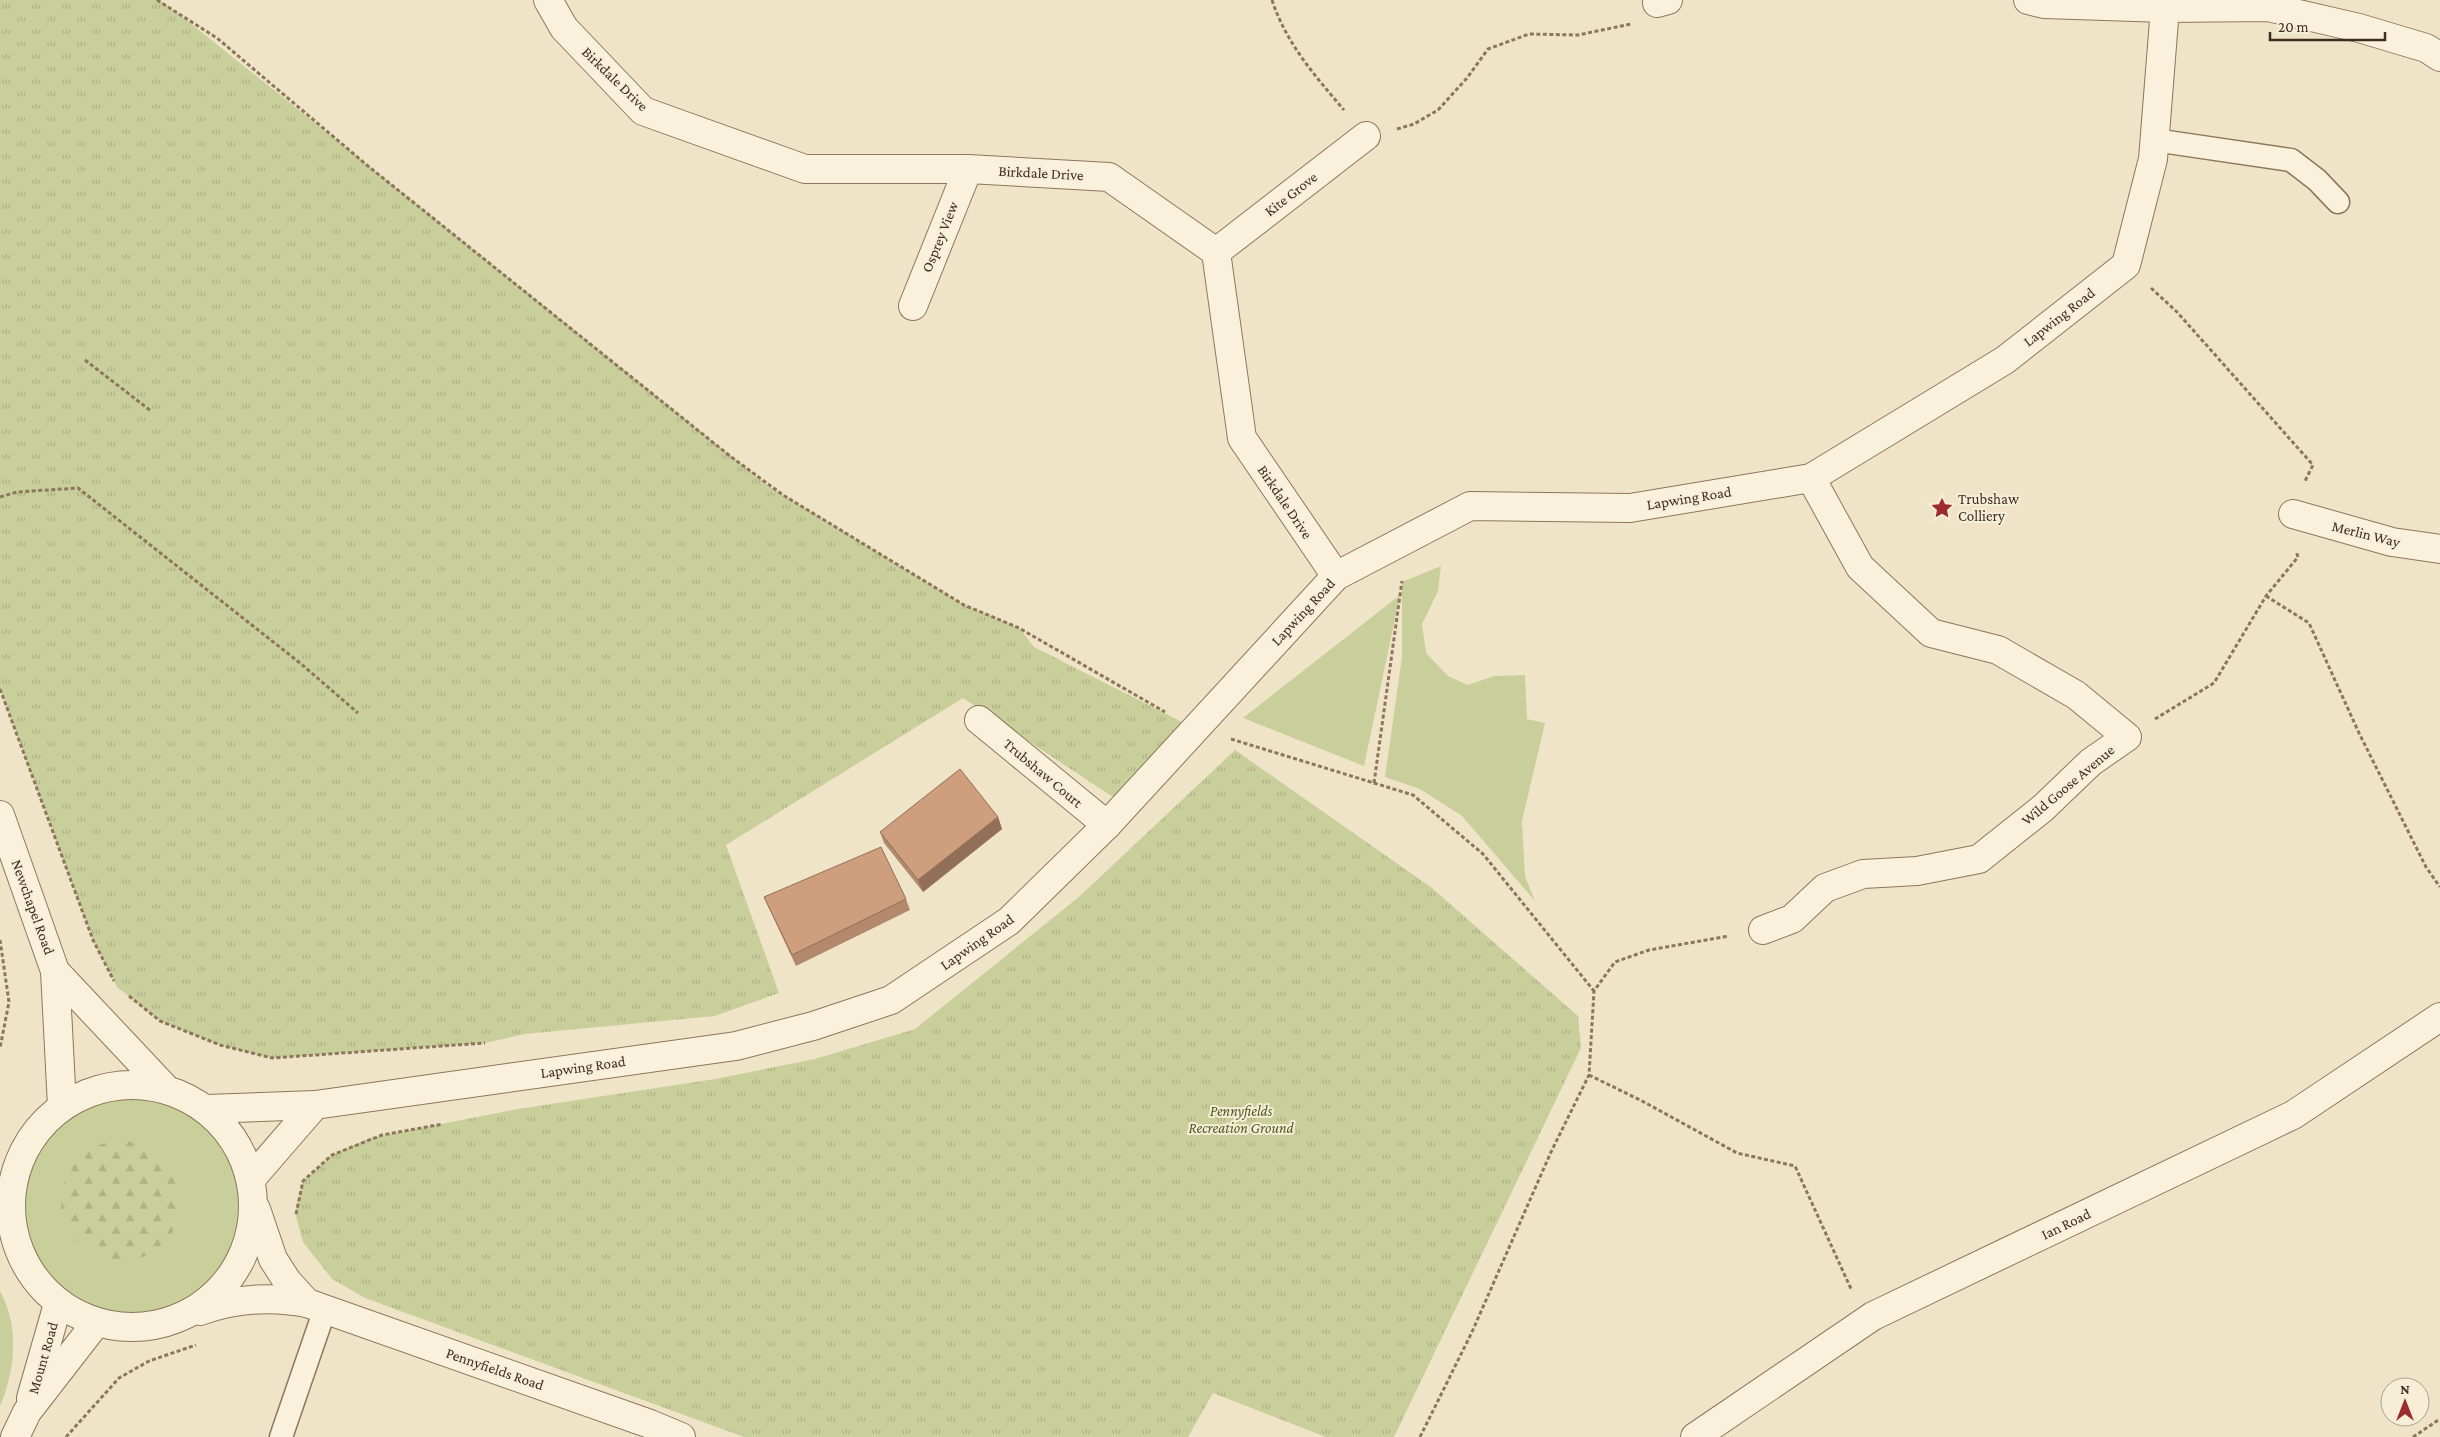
<svg xmlns="http://www.w3.org/2000/svg" width="2440" height="1437" viewBox="0 0 2440 1437" font-family="'Crimson Pro',serif">
	<style>
		.green { fill: #c9cf9b }
		.forest { fill: url(#forest-firs) }
		.park { fill: url(#park-tufts) }
		.lines { fill: none; stroke-linecap: round; stroke-linejoin: round }
		.service-casing { stroke: #8d765c; stroke-width: 25 }
		.minor-casing { stroke: #8d765c; stroke-width: 30 }
		.tertiary-casing { stroke: #8d765c; stroke-width: 30 }
		.path { stroke: #8d765c; stroke-width: 3; stroke-dasharray: 4 2.5; stroke-linecap: butt }
		.service { stroke: #faf1dc; stroke-width: 22 }
		.minor { stroke: #faf1dc; stroke-width: 28 }
		.tertiary { stroke: #faf1dc; stroke-width: 28 }
		.wall { fill: #b2896c }
		.shaded-wall { fill: #916f58 }
		.building { fill: #cf9f7d; stroke: #916f58 }
		.labels { text-anchor: middle; stroke-width: 4; stroke-linejoin: round; paint-order: stroke }
		.street-label { font-size: 15px; fill: #3d2e20; stroke: #f7eed8 }
		.poi-label { font-size: 15px; fill: #3d2e20; stroke: #f7eed8; text-anchor: start }
		.park-label { font-size: 15px; font-style: italic; fill: #4d5a26; stroke: #f7eed8 }
	</style>
	<defs>
		<pattern id="forest-firs" width="22" height="20" patternUnits="userSpaceOnUse" patternTransform="scale(1.25)"><rect width="22" height="20" fill="#c9cf9b"/><path d="M5 1l3.5 6h-7zM16 11l3.5 6h-7z" fill="#aeb285"/></pattern>
		<pattern id="park-tufts" width="24" height="20" patternUnits="userSpaceOnUse" patternTransform="scale(1.25)"><rect width="24" height="20" fill="#c9cf9b"/><path d="M3 7l-1-3M5 7V3M7 7l1-3M15 17l-1-3M17 17v-4M19 17l1-3" fill="none" stroke="#aeb285"/></pattern>
	</defs>
	<rect width="100%" height="100%" fill="#f0e4c8"/>
	<g class="green">
		<path d="M1441,566L1438,591L1422,624L1426,653L1448,676L1468,685L1494,676L1525,675L1527,719L1545,723L1522,821L1525,876L1535,901L1462,816L1420,789L1385,777L1402,657V582Z"/>
		<path d="M1400,595L1364,766L1243,718Z"/>
		<circle cx="132" cy="1206" r="121"/>
		<path d="M0,1291C20,1327 15,1370 0,1406Z"/>
	</g>
	<circle class="forest" cx="121" cy="1201" r="60"/>
	<g class="park">
		<path d="M0,0H159L179,14L770,487L964,605L1019,628L1034,647L1194,728L1125,805L963,698L726,845L779,993L715,1016L525,1034L485,1043L272,1058L220,1045L160,1021L117,987L93,940L0,689Z"/>
		<path d="M1235,750L1432,888L1578,1016L1581,1048L1394,1437H1326L1213,1393L1188,1437H744L365,1298L332,1279L303,1242L295,1213L303,1181L332,1155L370,1138L518,1109L715,1079L815,1059L915,1029L1080,896Z"/>
	</g>
	<g class="lines">
		<g class="service-casing">
			<g id="service">
				<path d="M2154,140L2291,160L2317,180L2338,202"/>
				<path d="M281,1437L325,1309"/>
			</g>
		</g>
		<g class="minor-casing">
			<g id="minor">
				<path d="M548,0L564,28L643,111L805,169H968L1109,177L1216,252L1242,438L1336,576"/>
				<path d="M2028,0L2044,4L2165,8L2268,7L2359,28L2426,48L2440,57"/>
				<path d="M1657,3L1668,0"/>
				<path d="M1216,252L1366,136"/>
				<path d="M913,306L968,169"/>
				<path d="M2293,514L2392,542L2440,549"/>
				<path d="M979,720L1107,825"/>
				<path d="M1763,930L1792,919L1825,888L1863,874L1917,871L1979,859L2043,808L2091,762L2127,737L2076,695L1998,650L1931,633L1860,567L1811,478"/>
				<path d="M206,1109L315,1105L736,1046L813,1026L891,1000L1009,921L1107,825L1336,576L1470,506L1630,508L1811,478L2005,360L2126,265L2153,159L2165,8"/>
				<path d="M251,1179L315,1105"/>
				<path d="M1695,1437L1873,1316L2293,1115L2440,1017"/>
			</g>
		</g>
		<g class="tertiary-casing">
			<g id="tertiary">
				<path d="M0,815L55,971L62,1106"/>
				<path d="M55,971L167,1090"/>
				<circle cx="132" cy="1206" r="121"/>
				<path d="M256,1209L273,1259L287,1281L307,1303"/>
				<path d="M200,1311C236,1298 270,1296 307,1303L650,1424L681,1437"/>
				<path d="M31,1398L58,1304"/>
				<path d="M15,1437L27,1412L96,1323"/>
			</g>
		</g>
		<g class="path">
			<path d="M157,0L217,38L368,166L730,456L783,495L964,605L1019,628L1165,712"/>
			<path d="M1272,0C1286,43 1315,76 1344,110"/>
			<path d="M1397,129L1414,124L1438,110L1467,78L1488,49L1529,34L1578,35L1631,24"/>
			<path d="M2151,288L2177,312L2313,465L2305,481"/>
			<path d="M85,360L151,411"/>
			<path d="M0,497L17,492L78,488L300,663L358,713"/>
			<path d="M2266,596L2309,623L2359,733L2426,867L2440,887"/>
			<path d="M0,689L93,940L114,981"/>
			<path d="M2155,719L2214,683L2266,596L2298,557L2296,551"/>
			<path d="M1231,739L1413,795L1483,854L1594,991"/>
			<path d="M1374,783L1402,581"/>
			<path d="M0,940L9,1002L0,1048"/>
			<path d="M129,996L160,1021L220,1045L272,1058L485,1043"/>
			<path d="M1589,1075L1644,1102L1737,1153L1795,1166L1852,1291"/>
			<path d="M296,1214L303,1181L332,1155L382,1135L443,1124"/>
			<path d="M66,1437L119,1378L149,1361L196,1345"/>
			<path d="M1420,1437L1472,1332L1551,1152L1589,1075L1594,991L1615,962L1649,950L1729,936"/>
			<path d="M2413,1437L2440,1419"/>
		</g>
		<use href="#service" class="service"/>
		<use href="#minor" class="minor"/>
		<use href="#tertiary" class="tertiary"/>
	</g>
	<g class="wall">
		<path d="M998,817L1002,829L923,892L884,843L880,832Z"/>
		<path d="M764,897L906,899L910,910L796,966L769,908Z"/>
	</g>
	<path class="shaded-wall" d="M998,817L1002,829L923,892L918,880Z"/>
	<g class="building">
		<path d="M960,769L998,817L918,880L880,832Z"/>
		<path d="M881,847L906,899L792,955L764,897Z"/>
	</g>
	<defs>
		<g id="sight-bare" transform="scale(1.725)"><path d="M0-6L1.8-2.2L6-1.7L2.9 1.2L3.7 5.4L0 3.3L-3.7 5.4L-2.9 1.2L-6-1.7L-1.8-2.2Z" fill="#9e2a2b" stroke="#f7eed8" stroke-width="2.5" paint-order="stroke"/></g>
	</defs>
	<g fill-rule="evenodd">
		<use href="#sight-bare" x="1942" y="508"/>
	</g>
	<g class="labels">
		<g class="street-label">
			<text transform="translate(615 79) rotate(44)" y="5">Birkdale Drive</text>
			<text transform="translate(1041 173) rotate(3)" y="5">Birkdale Drive</text>
			<text transform="translate(1291 194) rotate(-38)" y="5">Kite Grove</text>
			<text transform="translate(940 237) rotate(-68)" y="5">Osprey View</text>
			<text transform="translate(2059 317) rotate(-38)" y="5">Lapwing Road</text>
			<text transform="translate(1689 498) rotate(-9)" y="5">Lapwing Road</text>
			<text transform="translate(1285 502) rotate(56)" y="5">Birkdale Drive</text>
			<text transform="translate(2366 534) rotate(14)" y="5">Merlin Way</text>
			<text transform="translate(1303 612) rotate(-47)" y="5">Lapwing Road</text>
			<text transform="translate(1043 773) rotate(40)" y="5">Trubshaw Court</text>
			<text transform="translate(2068 785) rotate(-40)" y="5">Wild Goose Avenue</text>
			<text transform="translate(33 907) rotate(70)" y="5">Newchapel Road</text>
			<text transform="translate(977 942) rotate(-35)" y="5">Lapwing Road</text>
			<text transform="translate(583 1067) rotate(-8)" y="5">Lapwing Road</text>
			<text transform="translate(2066 1224) rotate(-26)" y="5">Ian Road</text>
			<text transform="translate(43 1358) rotate(-74)" y="5">Mount Road</text>
			<text transform="translate(495 1369) rotate(19)" y="5">Pennyfields Road</text>
		</g>
		<g class="poi-label">
			<text x="1958" y="504">Trubshaw<tspan x="1958" dy="17">Colliery</tspan></text>
		</g>
		<g class="park-label">
			<text x="1241" y="1116">Pennyfields<tspan x="1241" dy="17">Recreation Ground</tspan></text>
		</g>
	</g>
	<g transform="translate(2405 1402)"><circle r="24" fill="#f7eed8" stroke="#ada18e"/>
	<path d="M0-4L9 19L0 12L-9 19Z" fill="#9e2a2b"/>
	<text y="-8" font-size="14" font-weight="bold" text-anchor="middle" fill="#3d2e20">N</text>
	</g>
	<path d="M2270 32v8h115v-8" fill="none" stroke="#3d2e20" stroke-width="2.5"/>
	<text x="2278" y="32" font-size="15" fill="#3d2e20" stroke="#f7eed8" stroke-width="4" paint-order="stroke">20 m</text>
</svg>
